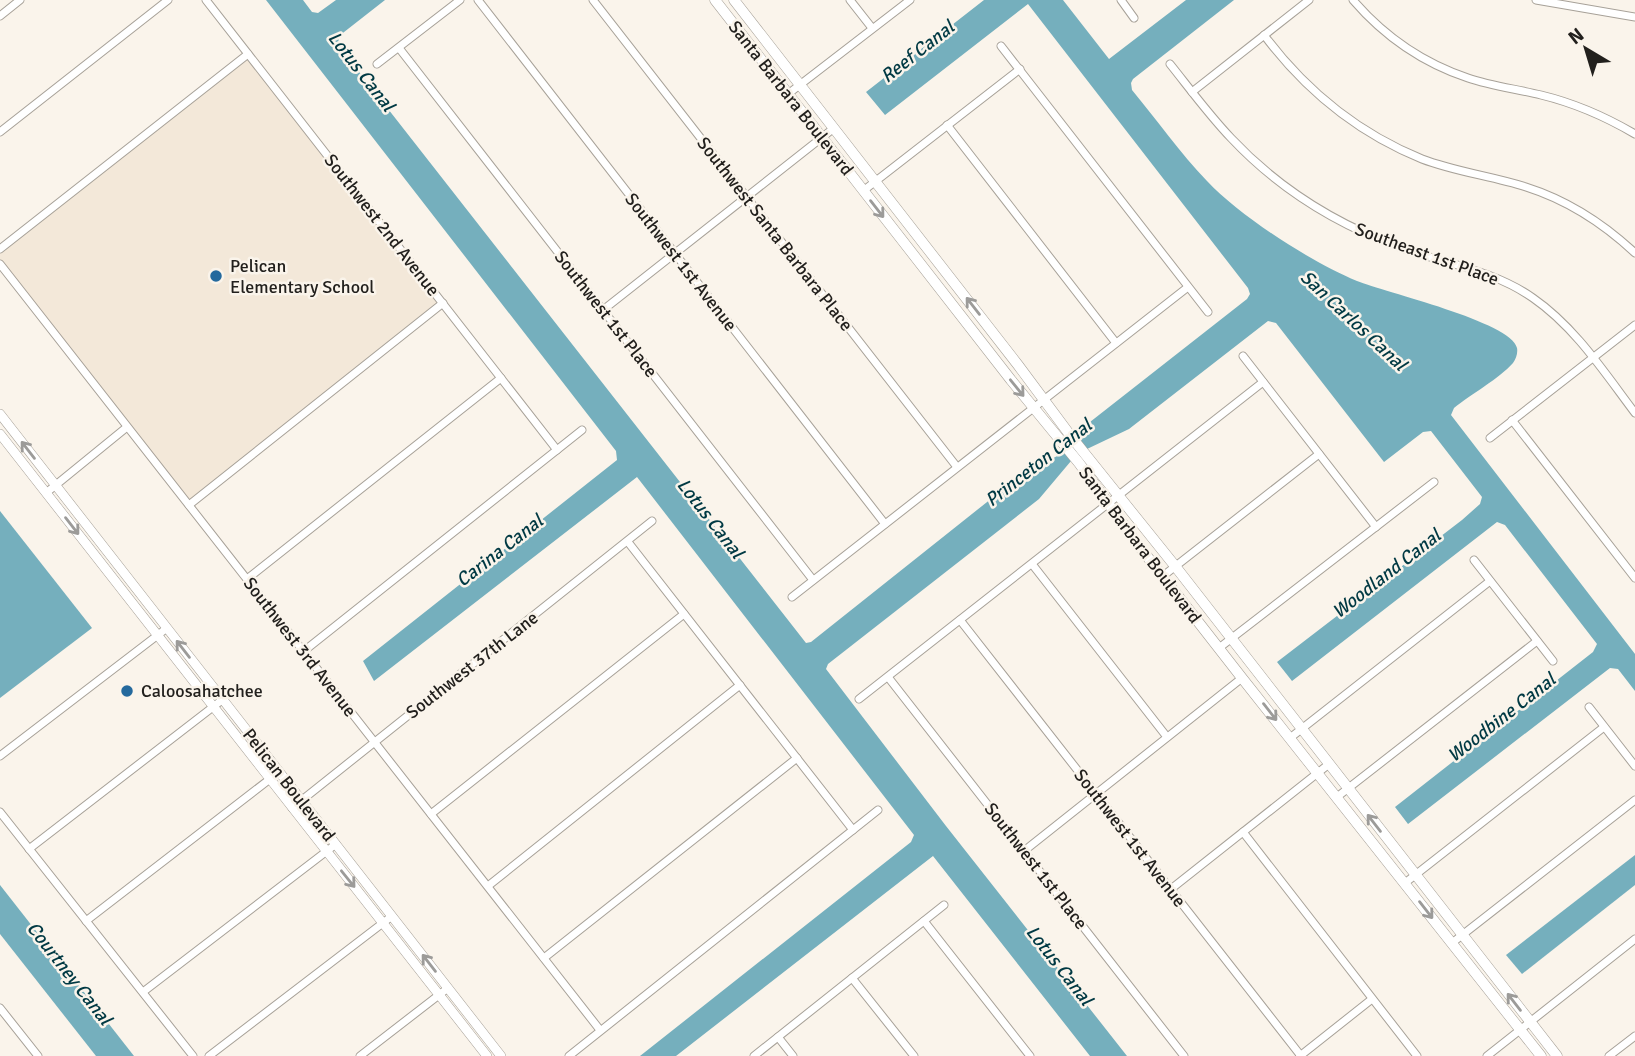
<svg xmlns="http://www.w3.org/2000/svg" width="1635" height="1056" viewBox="0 0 1635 1056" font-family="Signika,sans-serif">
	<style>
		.built { fill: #f3e8d9 }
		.water { fill: #75afbd }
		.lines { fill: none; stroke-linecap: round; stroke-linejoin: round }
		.minor-casing { stroke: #a7a198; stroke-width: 9 }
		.tertiary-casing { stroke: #a7a198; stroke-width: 10 }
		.secondary-casing { stroke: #a7a198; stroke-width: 11 }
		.minor { stroke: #fff; stroke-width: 7 }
		.tertiary { stroke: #fff; stroke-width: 9 }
		.secondary { stroke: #fff; stroke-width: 10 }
		.oneway { stroke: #9c9b99 }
		.poi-dot { fill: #24699d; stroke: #faf4eb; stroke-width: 2.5 }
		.labels { text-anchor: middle; stroke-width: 5; stroke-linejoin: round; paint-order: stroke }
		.street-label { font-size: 18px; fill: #22201d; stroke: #faf4eb }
		.poi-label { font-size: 18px; fill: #22201d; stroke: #faf4eb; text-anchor: start }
		.water-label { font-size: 19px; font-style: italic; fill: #003943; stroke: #faf4eb }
	</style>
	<rect width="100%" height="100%" fill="#faf4eb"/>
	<path class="built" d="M248,54L443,303L189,505L0,264V249Z"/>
	<g class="water">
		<path d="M266,0H303L312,12L318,13L336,0H385L339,36L338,45L806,643L811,642L1021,475L1063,453L1083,437L1090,422L1247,299L1250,294L1248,288L1028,4L885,115L866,92L984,0H1063L1109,59L1186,0H1234L1133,79L1131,83L1132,90C1157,120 1180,153 1207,181C1241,217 1311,262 1357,281C1384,292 1512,322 1517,348C1518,353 1516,359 1513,363C1500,378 1470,395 1454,408L1451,415L1635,654V691L1618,669L1610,668L1408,824L1395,807L1593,652L1597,644L1505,525L1497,522L1292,681L1277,662L1462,520L1480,504L1482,497L1431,431L1423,432L1384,462L1276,323L1268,321L1129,429L1087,449L1071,461L1039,499L828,664L826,669L946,826L1127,1056H1090L933,856L676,1056H640L911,842L914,835L637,477L374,681L363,661L617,460L616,451Z"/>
		<path d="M0,511L92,628L0,698Z"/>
		<path d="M1635,855V885L1522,974L1506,955Z"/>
		<path d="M0,885L134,1056H96L0,934Z"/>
	</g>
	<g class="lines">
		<g class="minor-casing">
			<g id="minor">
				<path d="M206,0L557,450"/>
				<path d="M478,0L885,524"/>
				<path d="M593,0L957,467"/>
				<path d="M850,0L872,28"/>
				<path d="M1121,0L1134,18"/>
				<path d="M1353,0C1384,36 1423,63 1468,78C1491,86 1517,89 1541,95C1574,103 1606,117 1635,134"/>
				<path d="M1536,0L1635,17"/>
				<path d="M0,16L20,0"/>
				<path d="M1264,35C1306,91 1358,133 1422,159C1456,172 1492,176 1526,187C1567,200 1604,224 1635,253"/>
				<path d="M1001,46L1208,312"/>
				<path d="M399,48L813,580"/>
				<path d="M377,64L460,0"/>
				<path d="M1170,64C1190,89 1209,115 1231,138C1277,187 1336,224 1399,247C1444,264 1492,269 1533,298C1575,327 1604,372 1635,413"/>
				<path d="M1192,92L1309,0"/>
				<path d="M788,94L910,0"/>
				<path d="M947,125L1116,343"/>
				<path d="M0,132L168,0"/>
				<path d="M863,191L1020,69"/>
				<path d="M0,249L248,54"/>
				<path d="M0,264L600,1030"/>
				<path d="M603,310L834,128"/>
				<path d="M1243,356L1376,527"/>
				<path d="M1512,420L1635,578"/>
				<path d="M1490,438L1635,325"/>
				<path d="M46,493L127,427"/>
				<path d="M189,505L443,303"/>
				<path d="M628,542L853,830"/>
				<path d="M1474,560L1553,661"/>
				<path d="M1032,564L1167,737"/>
				<path d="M1163,576L1319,454"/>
				<path d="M247,579L501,378"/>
				<path d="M792,597L1188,287"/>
				<path d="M960,620L1301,1056"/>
				<path d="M1219,648L1434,482"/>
				<path d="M304,651L582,430"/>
				<path d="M888,677L1184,1056"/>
				<path d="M859,699L1263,382"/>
				<path d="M1589,707L1635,766"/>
				<path d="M1290,738L1490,581"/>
				<path d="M0,756L167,628"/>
				<path d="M1337,797L1537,641"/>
				<path d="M292,808L652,521"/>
				<path d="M0,812L193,1056"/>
				<path d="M431,814L684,614"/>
				<path d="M1243,832L1417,1056"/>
				<path d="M29,849L222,700"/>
				<path d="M1024,851L1242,678"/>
				<path d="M1405,883L1604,727"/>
				<path d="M488,886L740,685"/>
				<path d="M1171,889L1329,764"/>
				<path d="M86,921L279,772"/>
				<path d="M924,921L1030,1056"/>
				<path d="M1452,943L1635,800"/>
				<path d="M544,958L797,758"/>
				<path d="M852,978L914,1056"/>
				<path d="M143,992L336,844"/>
				<path d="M0,1008L38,1056"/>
				<path d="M778,1037L793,1056"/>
				<path d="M209,1056L392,916"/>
				<path d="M360,1056L448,988"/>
				<path d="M569,1056L878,810"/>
				<path d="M754,1056L944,905"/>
				<path d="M1300,1056L1372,999"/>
				<path d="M1487,1056L1635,939"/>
				<path d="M1609,1056L1635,1036"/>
			</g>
		</g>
		<g class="tertiary-casing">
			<g id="tertiary">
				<path d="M0,414L501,1056"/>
				<path d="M0,434L487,1056"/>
			</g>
		</g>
		<g class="secondary-casing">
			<g id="secondary">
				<path d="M715,0L1011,380L1079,463L1139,546L1242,678L1541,1056"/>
				<path d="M734,0L1018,365L1073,439L1175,566L1557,1056"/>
			</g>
		</g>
		<use href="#minor" class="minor"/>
		<use href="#tertiary" class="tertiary"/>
		<use href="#secondary" class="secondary"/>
	</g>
	<defs><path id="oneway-shaft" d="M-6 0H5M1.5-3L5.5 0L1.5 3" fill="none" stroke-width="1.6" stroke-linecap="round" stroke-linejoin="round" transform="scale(1.75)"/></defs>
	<g class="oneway">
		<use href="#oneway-shaft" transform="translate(877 209) rotate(52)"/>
		<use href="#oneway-shaft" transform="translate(973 306) rotate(-128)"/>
		<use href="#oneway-shaft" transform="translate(1017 388) rotate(51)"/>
		<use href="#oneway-shaft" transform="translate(28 450) rotate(-128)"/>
		<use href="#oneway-shaft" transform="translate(72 526) rotate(52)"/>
		<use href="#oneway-shaft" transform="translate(183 649) rotate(-128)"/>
		<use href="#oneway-shaft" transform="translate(1270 712) rotate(52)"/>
		<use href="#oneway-shaft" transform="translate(1374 823) rotate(-128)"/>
		<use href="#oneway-shaft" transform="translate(348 879) rotate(51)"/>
		<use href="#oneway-shaft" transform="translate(1426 910) rotate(52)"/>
		<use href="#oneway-shaft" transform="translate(429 963) rotate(-128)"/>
		<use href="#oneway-shaft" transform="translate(1514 1002) rotate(-128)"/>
	</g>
	<g class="poi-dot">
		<circle cx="216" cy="276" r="7"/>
		<circle cx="127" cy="691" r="7"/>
	</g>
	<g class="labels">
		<g class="street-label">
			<text transform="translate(791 98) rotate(52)" y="6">Santa Barbara Boulevard</text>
			<text transform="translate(382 225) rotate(52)" y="6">Southwest 2nd Avenue</text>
			<text transform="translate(775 234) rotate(52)" y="6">Southwest Santa Barbara Place</text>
			<text transform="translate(1427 254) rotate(20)" y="6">Southeast 1st Place</text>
			<text transform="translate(681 262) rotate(52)" y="6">Southwest 1st Avenue</text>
			<text transform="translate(606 314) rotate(52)" y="6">Southwest 1st Place</text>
			<text transform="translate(1140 545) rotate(53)" y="6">Santa Barbara Boulevard</text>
			<text transform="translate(300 647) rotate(52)" y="6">Southwest 3rd Avenue</text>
			<text transform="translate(472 665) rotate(-38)" y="6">Southwest 37th Lane</text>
			<text transform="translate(289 785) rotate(52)" y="6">Pelican Boulevard</text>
			<text transform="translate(1130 838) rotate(52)" y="6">Southwest 1st Avenue</text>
			<text transform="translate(1036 866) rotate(52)" y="6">Southwest 1st Place</text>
		</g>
		<g class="poi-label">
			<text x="230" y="272">Pelican<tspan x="230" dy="21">Elementary School</tspan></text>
			<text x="141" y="697">Caloosahatchee</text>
		</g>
		<g class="water-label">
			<text transform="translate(917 51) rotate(-38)" y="7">Reef Canal</text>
			<text transform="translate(362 71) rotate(52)" y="7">Lotus Canal</text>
			<text transform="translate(1354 320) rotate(43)" y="7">San Carlos Canal</text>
			<text transform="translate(1038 462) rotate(-38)" y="7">Princeton Canal</text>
			<text transform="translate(711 518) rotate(52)" y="7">Lotus Canal</text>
			<text transform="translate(499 550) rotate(-38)" y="7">Carina Canal</text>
			<text transform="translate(1386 573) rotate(-38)" y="7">Woodland Canal</text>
			<text transform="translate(1501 717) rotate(-38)" y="7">Woodbine Canal</text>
			<text transform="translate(1060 965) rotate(52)" y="7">Lotus Canal</text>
			<text transform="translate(70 973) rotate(52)" y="7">Courtney Canal</text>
		</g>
	</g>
	<g transform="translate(1586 49) rotate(322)" stroke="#faf4eb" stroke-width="5" paint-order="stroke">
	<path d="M0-5L12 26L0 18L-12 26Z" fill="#22201d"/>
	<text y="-10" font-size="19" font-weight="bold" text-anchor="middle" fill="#22201d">N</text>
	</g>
</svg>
